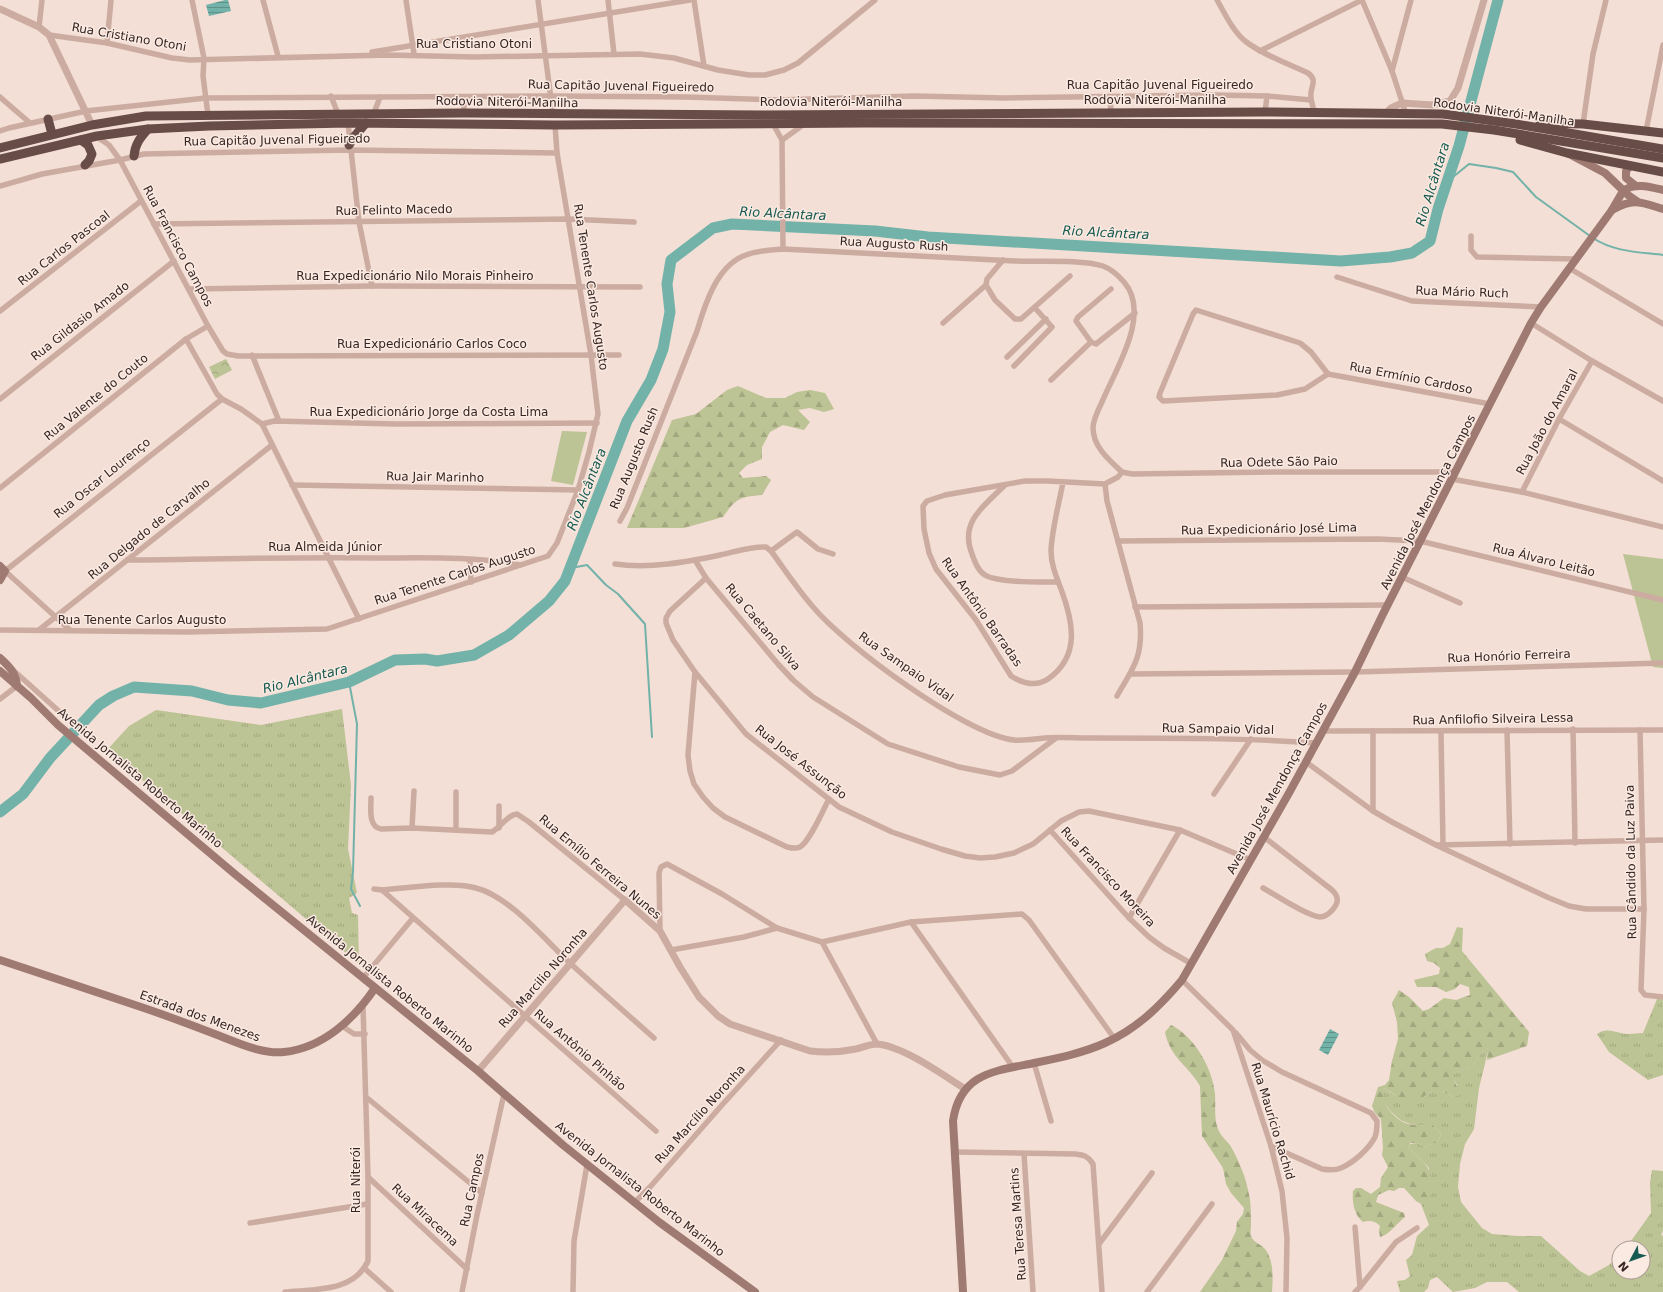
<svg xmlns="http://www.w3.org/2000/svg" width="1663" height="1292" viewBox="0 0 1663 1292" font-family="'DejaVu Sans',sans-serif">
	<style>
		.grass { fill: url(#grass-tufts) }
		.forest { fill: url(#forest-firs) }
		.park { fill: url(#park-crowns) }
		.garden { fill: #bcc394 }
		.water { fill: url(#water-rules) }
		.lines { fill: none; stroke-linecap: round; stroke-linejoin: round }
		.stream { stroke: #72b2a9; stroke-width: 2 }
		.river { stroke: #72b2a9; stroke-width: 11 }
		.minor { stroke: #ccaca1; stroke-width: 5.5 }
		.tertiary { stroke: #ccaca1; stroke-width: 7 }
		.secondary { stroke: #9f7a72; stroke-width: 8 }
		.trunk { stroke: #684c47; stroke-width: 9 }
		.labels { text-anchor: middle; stroke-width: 3; stroke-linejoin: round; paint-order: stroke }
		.street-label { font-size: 12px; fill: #352624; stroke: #fbeae2 }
		.water-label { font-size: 13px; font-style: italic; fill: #165a51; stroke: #fbeae2 }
	</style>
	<defs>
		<pattern id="grass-tufts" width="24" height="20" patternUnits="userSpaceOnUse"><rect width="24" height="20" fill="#bcc394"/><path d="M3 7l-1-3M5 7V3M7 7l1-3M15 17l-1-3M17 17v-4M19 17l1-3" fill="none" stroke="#a2a77f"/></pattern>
		<pattern id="forest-firs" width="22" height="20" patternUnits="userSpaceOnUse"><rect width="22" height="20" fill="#bcc394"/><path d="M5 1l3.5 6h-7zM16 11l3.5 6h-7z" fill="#a2a77f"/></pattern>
		<pattern id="park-crowns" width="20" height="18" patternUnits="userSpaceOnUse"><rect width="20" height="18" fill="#bcc394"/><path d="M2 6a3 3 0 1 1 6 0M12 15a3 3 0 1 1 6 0" fill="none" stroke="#a2a77f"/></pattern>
		<pattern id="water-rules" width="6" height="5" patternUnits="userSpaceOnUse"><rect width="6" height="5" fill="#72b2a9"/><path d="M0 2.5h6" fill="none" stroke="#5e9189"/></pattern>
	</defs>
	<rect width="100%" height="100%" fill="#f3dfd5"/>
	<g class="grass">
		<path d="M342,709L351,785L348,849L357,893L349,898L352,913L358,915L359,964L107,750L129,726L156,710L261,725Z"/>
		<path d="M1663,998V1075L1648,1080L1609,1052L1597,1034C1607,1026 1618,1034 1629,1034C1634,1034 1638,1033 1643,1033L1657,999Z"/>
		<path d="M1489,1047L1479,1088L1474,1129L1465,1144L1460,1164L1458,1187L1461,1202L1482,1228L1492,1234L1518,1236H1541L1580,1271L1589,1276L1609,1265L1619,1255V1272H1643V1248H1626L1651,1213L1650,1183L1652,1170L1663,1171V1231L1661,1235L1663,1236V1292H1519L1507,1282H1487L1475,1288L1453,1292L1437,1277L1430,1280L1428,1288L1424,1292H1400L1397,1281L1405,1280L1410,1276L1406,1260L1412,1255L1417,1236L1429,1225L1421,1204L1430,1197L1429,1168L1409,1148L1410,1144L1417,1143L1425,1147L1438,1142L1441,1134L1433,1125C1424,1125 1413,1126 1405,1122C1397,1119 1380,1102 1381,1094C1382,1092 1383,1089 1384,1088L1395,1095L1424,1097L1431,1091H1441L1454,1097L1457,1085L1451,1074L1472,1066L1482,1052Z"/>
	</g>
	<g class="forest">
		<path d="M738,386L766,398H785L797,392L810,390L825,393L834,409L824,412L810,408L798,410L810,422L804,430L783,425L770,432L762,447V459L747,465L739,473L743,478L766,476L771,480L762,495C740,497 736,498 723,517L684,528H627L672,420L696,414L727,390Z"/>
		<path d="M1457,927L1463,928L1462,951L1529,1032L1527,1046L1487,1060L1488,1048L1482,1052L1472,1066L1452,1074L1460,1095L1454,1097L1441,1091H1431C1412,1109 1403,1099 1384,1088C1377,1100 1394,1118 1405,1123C1414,1126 1424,1125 1433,1125L1441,1134L1438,1142L1425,1147L1417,1143H1410L1409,1148C1429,1169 1434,1167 1430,1198L1421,1204L1416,1201L1404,1188H1399L1394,1191L1389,1190L1378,1195L1376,1202L1404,1213L1405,1217C1397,1223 1389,1235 1380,1237L1379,1231L1380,1226C1376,1221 1369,1220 1363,1222C1354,1215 1352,1202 1353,1191L1356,1188H1361L1371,1194L1380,1187L1381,1178L1388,1167L1382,1155L1383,1148L1381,1119L1375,1113L1372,1106L1378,1087L1385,1085L1389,1080L1392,1061L1398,1039L1397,1022L1392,1003L1399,990L1409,997L1423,1011L1429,1009L1444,998L1456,1000L1470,995L1469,987L1460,984L1455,989L1446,992L1436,987H1417L1414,980L1439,974L1440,968L1434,963L1427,961L1425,954L1436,948H1443L1450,944Z"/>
		<path d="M1171,1025C1194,1036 1213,1069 1215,1094C1216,1108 1213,1121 1220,1133C1223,1138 1227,1141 1230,1145C1238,1159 1245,1175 1248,1190C1251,1201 1251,1213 1251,1224C1251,1227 1250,1233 1251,1236C1253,1242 1260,1244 1264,1248C1274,1259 1273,1278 1272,1292H1200L1222,1260L1236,1231L1237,1222L1243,1214L1244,1208L1231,1193L1226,1184L1223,1168L1202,1136L1200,1086C1188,1065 1170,1058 1165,1032Z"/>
	</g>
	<path class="park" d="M226,359L232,370L215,379L209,367Z"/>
	<g class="garden">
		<path d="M562,431L587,432L573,485L551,481Z"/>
		<path d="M1623,554L1663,559V668L1653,667Z"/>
	</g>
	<g class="water">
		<path d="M225,0H228L231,11L209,16L206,5Z"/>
		<path d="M1330,1029L1339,1034L1328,1055L1319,1050Z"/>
	</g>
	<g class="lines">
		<g class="stream">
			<path d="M1448,181L1469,164L1496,168L1513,172L1536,197L1590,236"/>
			<path d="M1593,238C1614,252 1639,252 1663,255"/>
			<path d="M571,568L587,565L606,585L618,594L645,624L652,737"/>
			<path d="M349,682L357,724L353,872L351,889L360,906"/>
		</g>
		<path class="river" d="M0,812L23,794L50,758L99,705L113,696L134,687L192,691L228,700L261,703L349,682L395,660L425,659L437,661L474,655L509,635L549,601L565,581L627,421L651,380L663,349L670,312L667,284L671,260L713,228L732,224L875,231L928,237L1341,261L1390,257L1412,253L1430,241L1438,209L1459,146L1498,0"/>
		<g class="minor">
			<path d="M192,0L204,58L203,76L208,115"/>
			<path d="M263,0L278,56"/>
			<path d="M406,0L414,54"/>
			<path d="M538,0L553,114"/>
			<path d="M608,0L614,54"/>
			<path d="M694,0L704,66"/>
			<path d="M1217,0C1225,14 1233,31 1245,41C1263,55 1287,63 1308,73C1317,80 1312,84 1311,93C1310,100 1313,107 1315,113"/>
			<path d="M1362,0L1392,71L1406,114"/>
			<path d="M39,27L42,0"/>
			<path d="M49,35L107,43L172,58L190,60L387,55L475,57L640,54L674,58L718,70L749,75H765L784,70L798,63L875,0"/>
			<path d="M107,43L111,0"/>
			<path d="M1260,51L1362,0"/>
			<path d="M372,52L690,0"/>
			<path d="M1392,71L1411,0"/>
			<path d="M331,96L338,114"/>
			<path d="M1110,96L1111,113"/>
			<path d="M0,97L30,123"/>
			<path d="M1265,112L1267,96"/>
			<path d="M374,113L380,97"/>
			<path d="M464,113V97"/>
			<path d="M348,123L359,222L372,286"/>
			<path d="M773,124L782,140L783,249"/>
			<path d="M1583,124L1593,54L1606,0"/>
			<path d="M0,131L9,128L86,111L206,98L551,96L685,97L777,100L914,96L1004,98L1213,95L1267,96L1311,100"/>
			<path d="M1646,131L1663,45"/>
			<path d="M97,137L109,145L120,160L208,326L223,351L227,354L238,356L619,355"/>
			<path d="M782,140L803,125"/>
			<path d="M0,186L42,174L120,160L144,154L350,150L557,153"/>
			<path d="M154,224L569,219L634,222"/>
			<path d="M1471,236V250L1477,257L1576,259"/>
			<path d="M1003,260L987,279L986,285L995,300L1015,319H1021L1070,276"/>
			<path d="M1569,268L1663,324"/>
			<path d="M1337,277L1412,301L1541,307"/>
			<path d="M189,289L372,286L640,287"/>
			<path d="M1111,289L1078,317L1076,321L1091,342L1096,344L1135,313"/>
			<path d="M1196,310L1300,343L1311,352L1328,374L1305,389L1277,395L1163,401L1159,397L1160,393L1193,314Z"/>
			<path d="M0,311L141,201"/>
			<path d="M943,323L986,285"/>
			<path d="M1531,323L1592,361L1663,401"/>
			<path d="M186,339L217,394L222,399L241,409L262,424L359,619"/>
			<path d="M252,355L279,421"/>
			<path d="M1007,357L1046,319"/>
			<path d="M1014,366L1052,327L1035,308"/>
			<path d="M1328,374L1490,404"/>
			<path d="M1051,380L1091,342"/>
			<path d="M0,399L174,261"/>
			<path d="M1559,419L1663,481"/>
			<path d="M262,424L274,421L396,424L597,423"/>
			<path d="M1452,479L1522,492L1663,527"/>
			<path d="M1063,482C1059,504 1052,528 1051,551C1051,564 1056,576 1061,589C1073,621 1081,656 1048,679C1036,687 1022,683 1011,676L976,620L936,569L929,553L924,529L923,506L927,501L945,495L1025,481H1048L1105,484L1118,477L1122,472L1132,474L1274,472H1456"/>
			<path d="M1105,484L1107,501L1140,623C1143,657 1133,668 1117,696"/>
			<path d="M292,485L578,490"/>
			<path d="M1005,485C984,506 959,522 972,554C975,562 978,571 985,575C997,583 1042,582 1058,582"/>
			<path d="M0,488L186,339L208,326"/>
			<path d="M1522,492L1559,419L1592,361"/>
			<path d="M620,521L627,508L697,331C705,304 717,265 746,255C758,250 771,250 783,249C860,253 938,257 1015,261C1039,262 1081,259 1103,266C1111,269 1118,275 1124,282C1152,314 1115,370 1102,402C1098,410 1093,420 1093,428C1093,447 1110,461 1122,472"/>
			<path d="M1118,541L1378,539L1420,541L1663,600"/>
			<path d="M771,551L797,532L818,549L833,554"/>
			<path d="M128,560C211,559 295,557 378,558C425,558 474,556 520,565"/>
			<path d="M470,560L471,582"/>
			<path d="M695,560L706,578L778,664L793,680L813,697L888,744L959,767L1000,775L1012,771L1056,738"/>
			<path d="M615,564C650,569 686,562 720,555C735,552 751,546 766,547L771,551C785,570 798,590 814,608C845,645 966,735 1014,740C1023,741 1035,739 1045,738C1060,737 1075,738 1091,738C1167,738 1242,738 1317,743"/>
			<path d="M1402,577L1460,603"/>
			<path d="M706,578L670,611L666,618V623L673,640L695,672L746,734L839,807L892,832L941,849L965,856L980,858L995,857L1014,853L1033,844L1061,821L1079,812L1089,811L1180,830L1251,860"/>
			<path d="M1135,607L1388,605"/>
			<path d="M0,630L188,632L327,629L548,556L557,543L578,490L589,452L598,414L591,355L557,153L555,125"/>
			<path d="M39,630L272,445"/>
			<path d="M70,630L5,571L222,399"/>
			<path d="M13,670L62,714"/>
			<path d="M695,672L688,755L690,771L694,784L703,797L713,808L725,817L787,847C792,848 796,849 800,847C810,841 823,810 829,799"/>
			<path d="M1130,674L1355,672L1663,663"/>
			<path d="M0,699L17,686"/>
			<path d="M1573,729L1575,843"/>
			<path d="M1507,730L1510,844"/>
			<path d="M1640,730L1644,909L1641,990L1645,995L1663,997"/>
			<path d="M1324,731L1663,730"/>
			<path d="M1441,732L1443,845"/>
			<path d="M1306,762L1373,811L1392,822L1436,845L1547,897L1569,906L1586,909H1644"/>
			<path d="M456,792V830"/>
			<path d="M1214,794L1251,739"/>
			<path d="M371,798C371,808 368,827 381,829L412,828L492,832C501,827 507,815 517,814L529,822L625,900"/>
			<path d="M499,806V828"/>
			<path d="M1373,811V731"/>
			<path d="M412,828L414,791"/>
			<path d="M1050,830L1129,918L1149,937L1164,948L1192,964"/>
			<path d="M1437,845L1663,840"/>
			<path d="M1263,888C1276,895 1307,916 1320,917C1328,917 1339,905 1337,898C1337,895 1334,892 1332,890L1264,837"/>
			<path d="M374,889L382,890C408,888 453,881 476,888C509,896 545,940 570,963C597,988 626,1013 654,1038"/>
			<path d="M382,890L656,1131"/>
			<path d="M1129,918L1180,830"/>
			<path d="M911,922L1012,1066"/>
			<path d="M660,931L659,873L661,867L667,864L722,894L777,928"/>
			<path d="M822,942L877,1044"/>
			<path d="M671,950L744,937L777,928L822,942L911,922L1022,914L1029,920L1114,1038"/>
			<path d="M363,978L413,918"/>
			<path d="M1182,980L1233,1030L1271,1146L1282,1191L1287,1238L1286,1292"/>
			<path d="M342,1026L354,1034H365"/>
			<path d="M1236,1033L1250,1050L1262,1060L1282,1072L1371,1113L1377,1121C1377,1126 1377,1132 1375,1137C1369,1149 1353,1163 1341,1168C1335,1171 1328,1170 1322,1169L1271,1146"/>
			<path d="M1034,1063L1051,1121"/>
			<path d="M366,1097L482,1193"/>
			<path d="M954,1152L1075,1154C1084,1155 1088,1156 1093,1164L1102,1292"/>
			<path d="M1024,1154L1033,1292"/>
			<path d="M368,1177L467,1269"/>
			<path d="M634,1203L650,1187L722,1105L781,1040"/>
			<path d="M250,1223L367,1204"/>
			<path d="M1355,1227L1360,1287"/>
			<path d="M1099,1244L1152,1173"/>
			<path d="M364,1268L391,1292"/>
			<path d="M285,1292C315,1289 354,1292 368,1261V1177L363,1006"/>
			<path d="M462,1292L477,1215L504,1094"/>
			<path d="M573,1292L574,1241L587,1165"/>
			<path d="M1147,1292L1212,1204"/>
			<path d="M1355,1292L1360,1287L1396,1242L1417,1228"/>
		</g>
		<g class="tertiary">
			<path d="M0,9L39,27L49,35L92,125"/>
			<path d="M1386,113L1391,108L1402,103L1432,105L1450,101L1458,88L1484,0"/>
			<path d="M478,1071L625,900L660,931L680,967L699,997L718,1016L730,1024L810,1051C826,1053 841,1052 856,1049C863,1047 871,1044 877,1044C903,1046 943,1075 965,1089"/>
		</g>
		<g class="secondary">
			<path d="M1571,155L1605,173L1628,195L1638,202"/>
			<path d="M1630,166L1626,171V178L1636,186"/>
			<path d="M1612,210C1634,198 1640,202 1663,209"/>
			<path d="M0,566L5,571L0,580"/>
			<path d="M0,658C9,666 16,673 17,686"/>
			<path d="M0,671L31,698L58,725L236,875L478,1071L563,1145L659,1222L755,1292"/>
			<path d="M0,960C47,976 94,991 141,1007C168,1016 194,1026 220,1036C241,1044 262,1054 284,1052C323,1048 354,1019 375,988"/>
			<path d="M963,1292L953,1121C960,1073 995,1071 1034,1063C1058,1058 1083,1053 1105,1043C1137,1029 1160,1006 1182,980L1289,793L1355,672L1383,614L1531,323L1541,307L1612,210L1623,191C1634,182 1651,187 1663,190"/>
		</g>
		<g class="trunk">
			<path d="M48,119L52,134"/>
			<path d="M1540,123L1583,124L1663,133"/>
			<path d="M81,140L88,145L92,154L89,161L85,165"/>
			<path d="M1520,140L1567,153L1663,172"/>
			<path d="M349,145L353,138L366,123"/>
			<path d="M0,148L92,125L146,116L464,113L763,115L1265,112L1443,114L1516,124L1663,149"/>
			<path d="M134,156C135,144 140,138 148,129"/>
			<path d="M0,159L97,136L148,129L209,126L348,123L555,125L865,123L1442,124L1494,130L1663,158"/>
		</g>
	</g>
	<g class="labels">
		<g class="street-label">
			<text transform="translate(129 37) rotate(10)" y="4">Rua Cristiano Otoni</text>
			<text x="474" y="48">Rua Cristiano Otoni</text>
			<text x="1160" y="89">Rua Capitão Juvenal Figueiredo</text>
			<text transform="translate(621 86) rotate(1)" y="4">Rua Capitão Juvenal Figueiredo</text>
			<text x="1155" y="104">Rodovia Niterói-Manilha</text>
			<text transform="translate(507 102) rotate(1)" y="4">Rodovia Niterói-Manilha</text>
			<text x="831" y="106">Rodovia Niterói-Manilha</text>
			<text transform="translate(1504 112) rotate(8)" y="4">Rodovia Niterói-Manilha</text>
			<text transform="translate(277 140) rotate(-1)" y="4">Rua Capitão Juvenal Figueiredo</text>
			<text transform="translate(394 210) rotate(-1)" y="4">Rua Felinto Macedo</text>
			<text transform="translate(894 244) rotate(3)" y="4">Rua Augusto Rush</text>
			<text transform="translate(178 246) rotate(62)" y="4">Rua Francisco Campos</text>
			<text transform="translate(64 248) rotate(-38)" y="4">Rua Carlos Pascoal</text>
			<text x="415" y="280">Rua Expedicionário Nilo Morais Pinheiro</text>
			<text transform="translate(591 287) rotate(81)" y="4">Rua Tenente Carlos Augusto</text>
			<text transform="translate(1462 292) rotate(2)" y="4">Rua Mário Ruch</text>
			<text transform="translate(80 321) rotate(-38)" y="4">Rua Gildasio Amado</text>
			<text x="432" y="348">Rua Expedicionário Carlos Coco</text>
			<text transform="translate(1411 378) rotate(11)" y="4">Rua Ermínio Cardoso</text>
			<text transform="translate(96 397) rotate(-39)" y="4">Rua Valente do Couto</text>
			<text x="429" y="416">Rua Expedicionário Jorge da Costa Lima</text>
			<text transform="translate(1547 422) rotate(-62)" y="4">Rua João do Amaral</text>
			<text transform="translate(634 458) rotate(-68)" y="4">Rua Augusto Rush</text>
			<text transform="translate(1279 462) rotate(-1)" y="4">Rua Odete São Paio</text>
			<text transform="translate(435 477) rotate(1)" y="4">Rua Jair Marinho</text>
			<text transform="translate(102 478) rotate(-39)" y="4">Rua Oscar Lourenço</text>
			<text transform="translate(1428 502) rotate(-63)" y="4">Avenida José Mendonça Campos</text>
			<text transform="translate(149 529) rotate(-39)" y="4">Rua Delgado de Carvalho</text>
			<text transform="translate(1269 529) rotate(-1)" y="4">Rua Expedicionário José Lima</text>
			<text x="325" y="551">Rua Almeida Júnior</text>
			<text transform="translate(1544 560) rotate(14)" y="4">Rua Álvaro Leitão</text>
			<text transform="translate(455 575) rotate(-18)" y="4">Rua Tenente Carlos Augusto</text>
			<text transform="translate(982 612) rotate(55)" y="4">Rua Antônio Barradas</text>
			<text x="142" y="624">Rua Tenente Carlos Augusto</text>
			<text transform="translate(763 627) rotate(50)" y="4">Rua Caetano Silva</text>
			<text transform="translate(1509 656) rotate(-2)" y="4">Rua Honório Ferreira</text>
			<text transform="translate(906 667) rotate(35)" y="4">Rua Sampaio Vidal</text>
			<text transform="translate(1493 719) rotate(-1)" y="4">Rua Anfilofio Silveira Lessa</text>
			<text transform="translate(1218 729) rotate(1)" y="4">Rua Sampaio Vidal</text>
			<text transform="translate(801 762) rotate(38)" y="4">Rua José Assunção</text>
			<text transform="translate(140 778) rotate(40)" y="4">Avenida Jornalista Roberto Marinho</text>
			<text transform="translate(1277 788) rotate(-61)" y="4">Avenida José Mendonça Campos</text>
			<text transform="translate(1631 862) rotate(-91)" y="4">Rua Cândido da Luz Paiva</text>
			<text transform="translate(600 867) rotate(40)" y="4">Rua Emílio Ferreira Nunes</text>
			<text transform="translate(1108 877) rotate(47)" y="4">Rua Francisco Moreira</text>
			<text transform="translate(543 978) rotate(-49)" y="4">Rua Marcilio Noronha</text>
			<text transform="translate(390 984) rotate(39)" y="4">Avenida Jornalista Roberto Marinho</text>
			<text transform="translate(200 1016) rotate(20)" y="4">Estrada dos Menezes</text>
			<text transform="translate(580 1050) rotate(41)" y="4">Rua Antônio Pinhão</text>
			<text transform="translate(700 1114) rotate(-48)" y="4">Rua Marcílio Noronha</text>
			<text transform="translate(1273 1121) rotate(73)" y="4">Rua Maurício Rachid</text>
			<text transform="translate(356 1180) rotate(-90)" y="4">Rua Niterói</text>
			<text transform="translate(640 1189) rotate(38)" y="4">Avenida Jornalista Roberto Marinho</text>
			<text transform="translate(472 1190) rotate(-78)" y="4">Rua Campos</text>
			<text transform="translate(425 1215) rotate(43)" y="4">Rua Miracema</text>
			<text transform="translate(1018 1224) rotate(-94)" y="4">Rua Teresa Martins</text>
		</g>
		<g class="water-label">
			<text transform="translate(1432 184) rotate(-73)" y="5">Rio Alcântara</text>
			<text transform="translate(783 213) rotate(3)" y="5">Rio Alcântara</text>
			<text transform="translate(1106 232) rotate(3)" y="5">Rio Alcântara</text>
			<text transform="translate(586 489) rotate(-69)" y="5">Rio Alcântara</text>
			<text transform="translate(305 678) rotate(-14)" y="5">Rio Alcântara</text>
		</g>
	</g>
	<g transform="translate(1631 1260) rotate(229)"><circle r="19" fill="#fbeae2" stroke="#ac9c96"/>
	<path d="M0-3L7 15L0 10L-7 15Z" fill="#165a51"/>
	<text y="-6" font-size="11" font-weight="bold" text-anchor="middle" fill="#352624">N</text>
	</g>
</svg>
